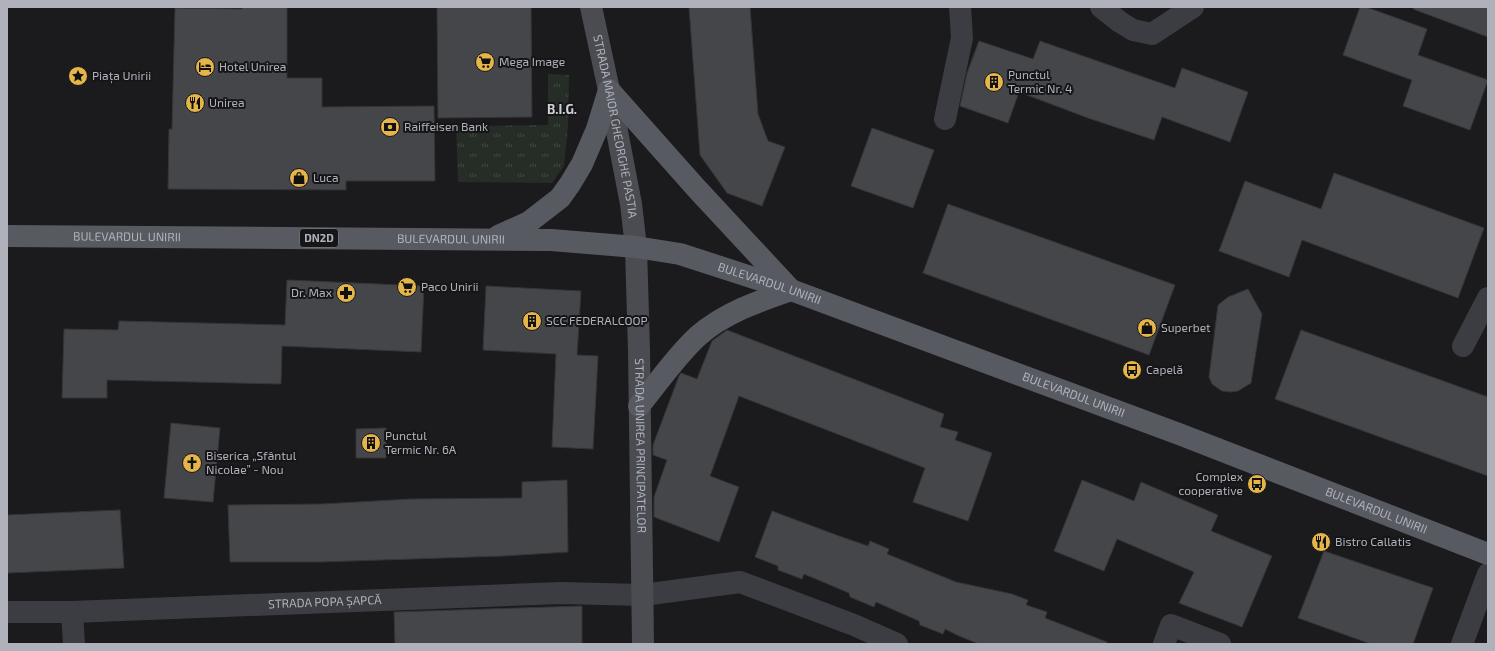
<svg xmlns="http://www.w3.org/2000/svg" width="1495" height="651" viewBox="0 0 1495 651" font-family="'Exo 2',sans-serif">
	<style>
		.park { fill: url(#park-tufts) }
		.building { fill: #45464a; stroke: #353539 }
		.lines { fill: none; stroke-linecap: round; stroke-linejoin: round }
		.street { stroke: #3c3d42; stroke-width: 22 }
		.secondary { stroke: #4a4c52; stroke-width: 22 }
		.primary { stroke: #585a61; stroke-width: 22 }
		.labels { text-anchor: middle; stroke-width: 4; stroke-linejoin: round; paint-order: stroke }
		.shield { fill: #161618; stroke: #81838a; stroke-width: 1 }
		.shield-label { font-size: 11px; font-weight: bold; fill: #afb2bb }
		.poi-label { font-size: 12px; fill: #afb2bb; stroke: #161618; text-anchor: start }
		.street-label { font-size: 12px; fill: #afb2bb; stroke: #161618 }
		.neighbourhood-label { font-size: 13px; font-weight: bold; fill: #cfd1d8; stroke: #161618 }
	</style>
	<defs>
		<pattern id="park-tufts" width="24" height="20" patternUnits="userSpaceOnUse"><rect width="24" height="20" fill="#252d26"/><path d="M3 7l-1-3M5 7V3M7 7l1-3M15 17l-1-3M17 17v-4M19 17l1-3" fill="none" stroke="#424944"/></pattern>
	</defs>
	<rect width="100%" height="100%" fill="#1b1b1d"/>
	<path class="park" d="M548,74L569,75L568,126L564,166L552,183L458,182L456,126L548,125Z"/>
	<g class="building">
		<path d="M242,7H287V78H322V107L434,106L435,181H346V190L168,189L169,129H172L175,8L242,9Z"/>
		<path d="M437,7H531L532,117L438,118Z"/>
		<path d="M689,7H750L758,114L768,141L785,147L762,206L727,193L700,155Z"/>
		<path d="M1360,7H1366L1427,29L1418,55L1488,80L1470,130L1403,106L1412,80L1343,55Z"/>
		<path d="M1414,7H1488V37L1413,9Z"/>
		<path d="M979,41L1033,59L1040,41L1175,88L1182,68L1248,92L1230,142L1162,117L1154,140L1088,118L1019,92L1008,123L960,106L967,73Z"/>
		<path d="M872,128L934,150L913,208L851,186Z"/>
		<path d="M1334,173L1484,228L1458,298L1302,240L1289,277L1219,251L1245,181L1321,209Z"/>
		<path d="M948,204L1175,285L1149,355L923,273Z"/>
		<path d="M287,280L424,286L421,352L282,346L281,384L107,380V398H62L64,329L118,330L119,321L285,325Z"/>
		<path d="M486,286L581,291L577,355L598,356L593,449L552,447L556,354L483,350Z"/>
		<path d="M1248,289L1262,314L1251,383L1238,391L1230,392L1222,391L1212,384L1209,377L1218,305L1228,297Z"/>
		<path d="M727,330L944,414L940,427L958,432L955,440L992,453L968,521L913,502L925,468L739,396L710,476L739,487L719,542L654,517V497L667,460L653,455V445L679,376L681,373L697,379L712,341Z"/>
		<path d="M1301,330L1488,397V476L1275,399Z"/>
		<path d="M171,423L220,428L213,502L164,498Z"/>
		<path d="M386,428V458H356V429Z"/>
		<path d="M567,480L568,552L503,556L320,562H230L228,505L322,504L411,499L522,498V482Z"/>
		<path d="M1082,480L1134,501L1141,482L1218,515L1211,531L1272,556L1242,627L1179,603L1194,572L1117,539L1104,571L1054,551Z"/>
		<path d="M120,510L124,568L7,573V515Z"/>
		<path d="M772,511L839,536L868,546L870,541L889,549L887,554L956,582L1012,594L1028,600L1026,605L1047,612L1045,618L1107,642V644H979L959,636L945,629L943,634L920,625L919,621L876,602L874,607L850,597L849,593L804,574L802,579L778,570V566L755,557Z"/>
		<path d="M1324,551L1433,588L1413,644H1371L1298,618Z"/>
		<path d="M582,606V644H395L394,612Z"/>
	</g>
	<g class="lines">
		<g class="street">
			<path d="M1101,7L1120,22L1133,30L1152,34L1193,7"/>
			<path d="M945,119L962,38L960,7"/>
			<path d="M1463,346L1488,298"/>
			<path id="s1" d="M7,612H72L561,593L643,595L740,582L854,625L897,644"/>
			<path d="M72,612L74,644"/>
			<path d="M1164,644L1171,625L1220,644"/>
			<path d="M1462,644L1488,574"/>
		</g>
		<path class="secondary" id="s2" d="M591,7L609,90L631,204L636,247L639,350L643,644"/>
		<g class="primary">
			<path d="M609,90L697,189L790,289"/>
			<path id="s3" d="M7,236L551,240L636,247L680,254L791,290L1179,434L1488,554"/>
			<path d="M498,236L529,222L560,198L570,184L582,164L597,129L609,90"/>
			<path d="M639,406C658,383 676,356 698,336C724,313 759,301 791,290"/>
		</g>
	</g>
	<defs>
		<g id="supermarket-disc" transform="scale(1)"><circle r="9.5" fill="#e6b54a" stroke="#161618"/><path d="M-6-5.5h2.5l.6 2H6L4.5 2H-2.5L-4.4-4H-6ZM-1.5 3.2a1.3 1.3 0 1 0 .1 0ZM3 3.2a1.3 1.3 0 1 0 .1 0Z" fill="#111"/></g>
		<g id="hotel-disc" transform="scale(1)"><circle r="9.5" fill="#e6b54a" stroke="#161618"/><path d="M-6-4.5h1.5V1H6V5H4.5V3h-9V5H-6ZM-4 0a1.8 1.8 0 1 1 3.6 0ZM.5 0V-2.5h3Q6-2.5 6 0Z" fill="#111"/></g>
		<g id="sight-disc" transform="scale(1)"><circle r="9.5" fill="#e6b54a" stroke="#161618"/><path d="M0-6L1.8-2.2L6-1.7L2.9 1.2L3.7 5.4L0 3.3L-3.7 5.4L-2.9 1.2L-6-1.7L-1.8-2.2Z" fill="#111"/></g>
		<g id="building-disc" transform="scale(1)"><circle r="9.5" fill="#e6b54a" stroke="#161618"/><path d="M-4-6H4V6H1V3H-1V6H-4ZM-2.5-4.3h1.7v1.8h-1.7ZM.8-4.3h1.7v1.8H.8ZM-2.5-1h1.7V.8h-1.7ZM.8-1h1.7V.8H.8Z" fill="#111"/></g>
		<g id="restaurant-disc" transform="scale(1)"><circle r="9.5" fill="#e6b54a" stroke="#161618"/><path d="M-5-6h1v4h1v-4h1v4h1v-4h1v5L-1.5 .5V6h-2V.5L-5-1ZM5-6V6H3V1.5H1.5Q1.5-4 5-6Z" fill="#111"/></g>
		<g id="bank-disc" transform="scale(1)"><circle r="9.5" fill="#e6b54a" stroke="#161618"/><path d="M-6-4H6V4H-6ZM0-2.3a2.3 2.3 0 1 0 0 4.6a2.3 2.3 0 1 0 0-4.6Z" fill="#111"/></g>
		<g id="shop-disc" transform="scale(1)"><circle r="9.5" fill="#e6b54a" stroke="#161618"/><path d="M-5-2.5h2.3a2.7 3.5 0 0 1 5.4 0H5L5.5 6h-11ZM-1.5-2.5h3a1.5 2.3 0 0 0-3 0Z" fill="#111"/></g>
		<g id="pharmacy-disc" transform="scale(1)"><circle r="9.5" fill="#e6b54a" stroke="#161618"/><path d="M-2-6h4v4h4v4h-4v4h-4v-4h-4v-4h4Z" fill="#111"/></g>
		<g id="bus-disc" transform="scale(1)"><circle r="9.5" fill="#e6b54a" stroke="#161618"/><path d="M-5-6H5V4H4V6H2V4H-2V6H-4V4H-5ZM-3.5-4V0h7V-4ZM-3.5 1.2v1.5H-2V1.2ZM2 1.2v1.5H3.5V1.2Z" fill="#111"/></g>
		<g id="church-disc" transform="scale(1)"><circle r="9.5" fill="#e6b54a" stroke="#161618"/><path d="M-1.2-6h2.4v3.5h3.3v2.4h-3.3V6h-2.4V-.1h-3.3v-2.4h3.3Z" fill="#111"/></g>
	</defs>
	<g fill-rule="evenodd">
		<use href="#supermarket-disc" x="485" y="62"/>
		<use href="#hotel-disc" x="205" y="67"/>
		<use href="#sight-disc" x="78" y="76"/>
		<use href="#building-disc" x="994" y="82"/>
		<use href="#restaurant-disc" x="195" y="103"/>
		<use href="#bank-disc" x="390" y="127"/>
		<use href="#shop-disc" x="299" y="178"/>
		<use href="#supermarket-disc" x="407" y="287"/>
		<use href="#pharmacy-disc" x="346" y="293"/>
		<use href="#building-disc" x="532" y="321"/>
		<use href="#shop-disc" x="1147" y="328"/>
		<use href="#bus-disc" x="1132" y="370"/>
		<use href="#building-disc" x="371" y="443"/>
		<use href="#church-disc" x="192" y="463"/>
		<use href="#bus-disc" x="1257" y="484"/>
		<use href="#restaurant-disc" x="1321" y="542"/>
	</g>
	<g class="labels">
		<rect class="shield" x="300" y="229" width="38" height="18" rx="3"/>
		<g class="shield-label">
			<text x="319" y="242">DN2D</text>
		</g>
		<g class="poi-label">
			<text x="499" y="66">Mega Image</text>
			<text x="219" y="71">Hotel Unirea</text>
			<text x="1008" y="79">Punctul<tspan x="1008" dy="14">Termic Nr. 4</tspan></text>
			<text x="92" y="80">Piața Unirii</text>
			<text x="209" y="107">Unirea</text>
			<text x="404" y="131">Raiffeisen Bank</text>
			<text x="313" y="182">Luca</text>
			<text x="421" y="291">Paco Unirii</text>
			<text x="332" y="297" text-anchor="end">Dr. Max</text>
			<text x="546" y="325">SCC FEDERALCOOP</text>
			<text x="1161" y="332">Superbet</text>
			<text x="1146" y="374">Capelă</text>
			<text x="385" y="440">Punctul<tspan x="385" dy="14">Termic Nr. 6A</tspan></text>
			<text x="206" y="460">Biserica „Sfântul<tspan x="206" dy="14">Nicolae” - Nou</tspan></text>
			<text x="1243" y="481" text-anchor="end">Complex<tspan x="1243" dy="14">cooperative</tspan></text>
			<text x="1335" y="546">Bistro Callatis</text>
		</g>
		<g class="street-label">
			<text dy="4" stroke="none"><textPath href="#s2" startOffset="122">STRADA MAIOR GHEORGHE PASTIA</textPath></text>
			<text dy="4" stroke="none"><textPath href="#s3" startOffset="120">BULEVARDUL UNIRII</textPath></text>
			<text dy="4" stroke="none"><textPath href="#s3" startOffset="444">BULEVARDUL UNIRII</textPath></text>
			<text dy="4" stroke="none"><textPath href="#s3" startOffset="768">BULEVARDUL UNIRII</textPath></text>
			<text dy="4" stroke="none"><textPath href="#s3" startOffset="1092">BULEVARDUL UNIRII</textPath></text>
			<text dy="4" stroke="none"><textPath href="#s2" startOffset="443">STRADA UNIREA PRINCIPATELOR</textPath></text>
			<text dy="4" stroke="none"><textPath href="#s3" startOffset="1416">BULEVARDUL UNIRII</textPath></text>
			<text dy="4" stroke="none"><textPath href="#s1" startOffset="318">STRADA POPA ȘAPCĂ</textPath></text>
		</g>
		<g class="neighbourhood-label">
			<text x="562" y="114">B.I.G.</text>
		</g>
	</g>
	<rect width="1495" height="651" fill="none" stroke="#afb2bb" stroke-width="16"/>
</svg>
